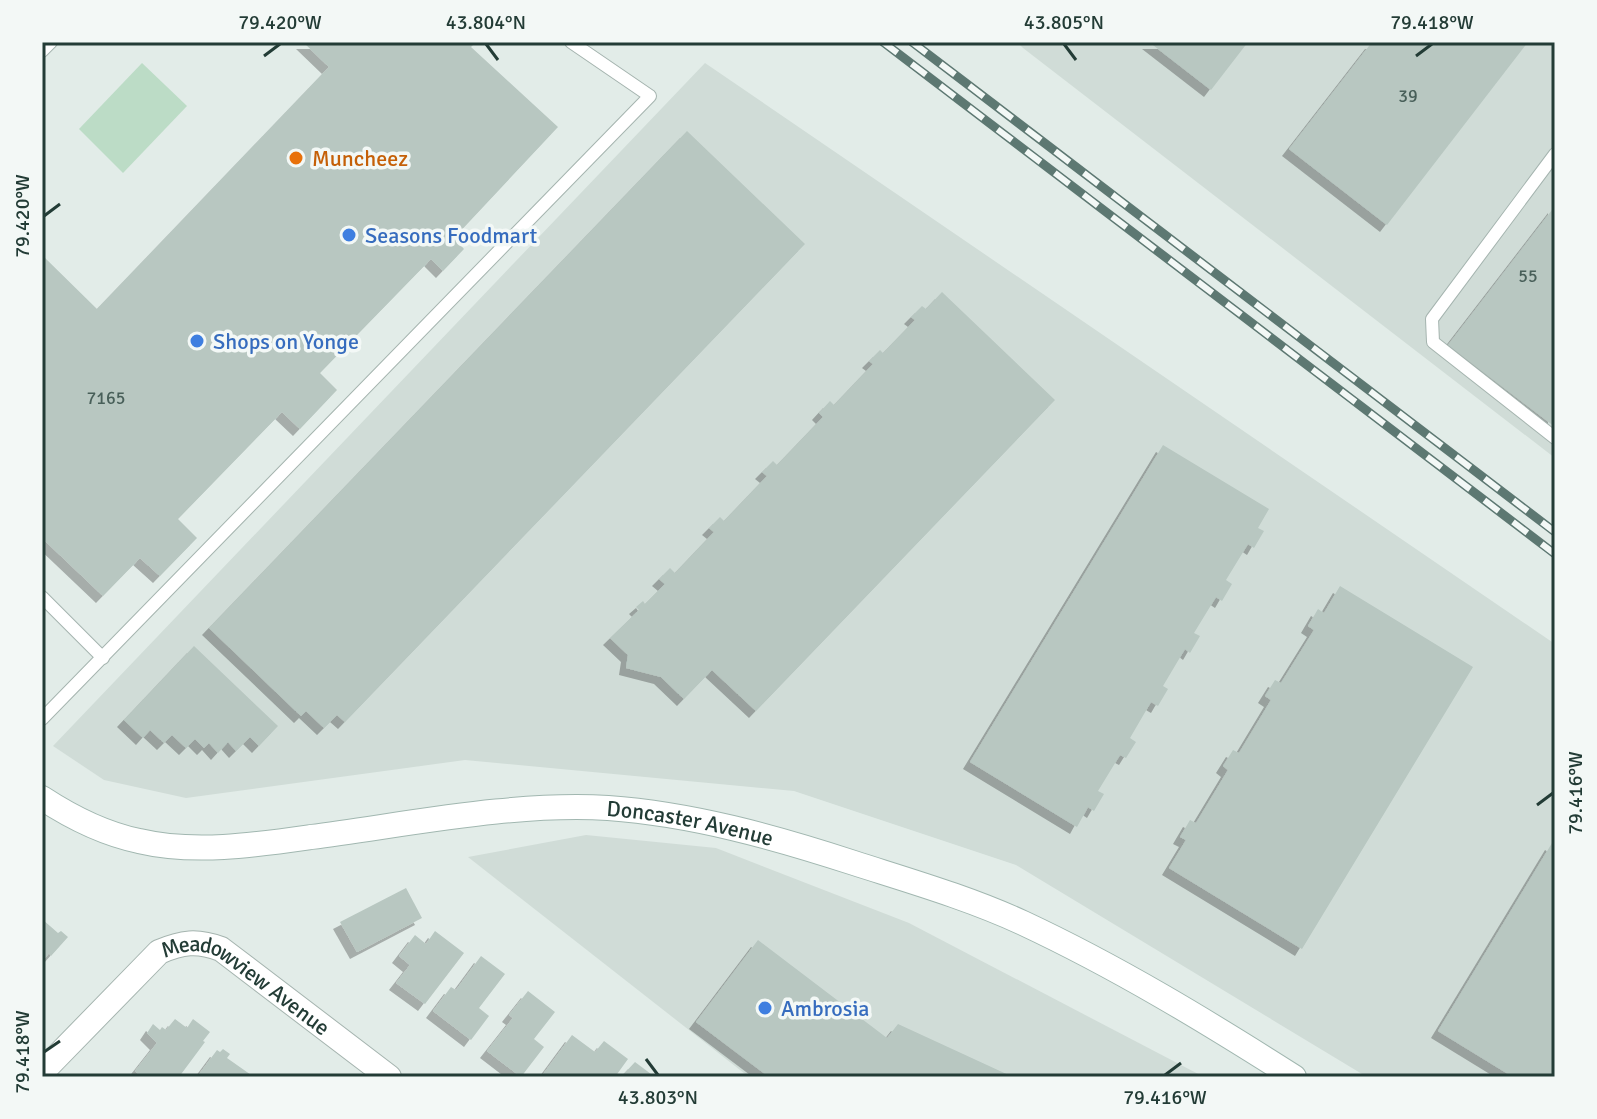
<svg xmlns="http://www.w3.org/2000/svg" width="1597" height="1119" viewBox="0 0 1597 1119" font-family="Signika,sans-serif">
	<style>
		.built { fill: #d0dcd7 }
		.green { fill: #bcdcc6 }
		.building { fill: #b8c7c1; filter: url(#shadow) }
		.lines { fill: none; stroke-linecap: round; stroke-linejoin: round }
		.lane-casing { stroke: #a5b4af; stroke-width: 14 }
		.street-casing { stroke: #a5b4af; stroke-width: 26 }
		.secondary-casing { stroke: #a1b7b0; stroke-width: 26 }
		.lane { stroke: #fff; stroke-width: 12 }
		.street { stroke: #fff; stroke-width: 24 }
		.secondary { stroke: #fff; stroke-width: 24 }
		.rail-casing { stroke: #5d7872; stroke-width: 9 }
		.rail { stroke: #f3f8f6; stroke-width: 6; stroke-dasharray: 18; stroke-linecap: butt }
		.ticks { fill: none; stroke: #233c36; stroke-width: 3 }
		.food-dot { fill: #e8710a; stroke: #f3f8f6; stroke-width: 3 }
		.shop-dot { fill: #3f7fe0; stroke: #f3f8f6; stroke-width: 3 }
		.labels { text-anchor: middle; stroke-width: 7; stroke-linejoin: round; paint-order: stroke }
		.number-label { font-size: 18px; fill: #485f59 }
		.food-label { font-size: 22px; fill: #c56008; stroke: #f3f8f6; text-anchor: start }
		.shop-label { font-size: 22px; fill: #366cbe; stroke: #f3f8f6; text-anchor: start }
		.street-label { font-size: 22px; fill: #233c36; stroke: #f3f8f6 }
		.neatline { fill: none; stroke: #233c36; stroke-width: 3 }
		.ticks-label { font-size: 20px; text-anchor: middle; fill: #233c36 }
	</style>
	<defs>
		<filter id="shadow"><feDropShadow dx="-7" dy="7" stdDeviation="0" flood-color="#0004"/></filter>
	</defs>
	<rect width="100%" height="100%" fill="#e2ece8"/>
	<g class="built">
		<path d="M1017,42H1555V458L1023,48Z"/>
		<path d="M705,63L1555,644V1077H1367L1016,865L794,791L465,760L186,798L104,780L53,746Z"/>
		<path d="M586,835L716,848L909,923L1204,1077H749L468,857Z"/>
	</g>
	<path class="green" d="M142,63L187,106L123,173L79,129Z"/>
	<g class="building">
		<path d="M303,42H476L471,47L558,127L454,238L464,249L443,271L431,259L320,373L337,390L300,429L282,412L178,519L197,538L160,576L140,558L103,596L42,538V255L97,309L329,67Z"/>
		<path d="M1149,42H1248L1211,90Z"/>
		<path d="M1372,42H1528L1387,225L1289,149Z"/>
		<path d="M687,131L805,244L345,722L337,715L324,728L306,711L301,716L209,628Z"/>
		<path d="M1555,206V427L1448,345Z"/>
		<path d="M942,292L1055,400L756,711L712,670L684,699L661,677L626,668L628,655L610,638L639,610L636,607L643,601L645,604L665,584L659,579L670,568L675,573L714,532L709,528L720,517L724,521L767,476L762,472L773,461L777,465L823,417L819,413L830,401L834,405L873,364L869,361L880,350L883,353L915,320L911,317L922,306L926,309Z"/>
		<path d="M1163,445L1269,509L1258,528L1264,531L1254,548L1248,544L1226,580L1232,584L1222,601L1216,597L1194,633L1200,636L1190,653L1185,649L1163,686L1168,689L1158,706L1151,702L1130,738L1136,742L1126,758L1120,755L1098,791L1104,794L1094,811L1088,807L1077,827L970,762Z"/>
		<path d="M1340,586L1473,667L1302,949L1169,868L1186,840L1180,837L1190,820L1196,823L1228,770L1223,766L1233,750L1239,753L1271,700L1265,696L1275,680L1281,683L1314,630L1308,626L1318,609L1324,613Z"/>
		<path d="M194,646L278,726L259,746L250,737L236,751L228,742L218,753L209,743L204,748L195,739L186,748L172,735L164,743L150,730L143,738L124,720Z"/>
		<path d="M1552,843L1555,845V1077H1513L1438,1031Z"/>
		<path d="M406,888L422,918L357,952L340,922Z"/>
		<path d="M42,919L58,933L61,931L68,937L51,956L49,953L42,962Z"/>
		<path d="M435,931L464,953L425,1004L396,983L410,965L399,956L415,935L426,944Z"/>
		<path d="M758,940L887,1038L898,1024L1013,1077H769L696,1022Z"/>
		<path d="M481,956L505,974L479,1008L489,1016L471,1040L433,1011L451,987L456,990Z"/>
		<path d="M528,991L555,1012L534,1039L544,1047L521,1077L487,1051L513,1018L509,1015Z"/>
		<path d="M175,1019L187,1028L193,1019L210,1032L203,1041L205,1042L179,1077H142L135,1071L157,1043L147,1033L153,1024L160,1030L162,1027L166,1030Z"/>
		<path d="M572,1035L595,1052L604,1041L628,1059L615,1077H541Z"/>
		<path d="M223,1049L230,1054L227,1058L254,1077H197L217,1050L220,1052Z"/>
		<path d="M635,1062L655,1077H621Z"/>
	</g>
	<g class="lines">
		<g class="lane-casing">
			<g id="lane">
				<path d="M42,51L51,42"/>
				<path d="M1555,154L1432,319L1433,342L1555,438"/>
				<path d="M42,597L103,658"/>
				<path d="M42,719L650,96L571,42"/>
			</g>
		</g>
		<g class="street-casing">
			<g id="street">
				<path id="s1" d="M42,1072L159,952C182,942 197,940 221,949L389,1077"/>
			</g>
		</g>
		<g class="secondary-casing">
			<g id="secondary">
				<path id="s2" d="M42,798C71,817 105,834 139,841C194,854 255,845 311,837C404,825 515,802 608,808C692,814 774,837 854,863C910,881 969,898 1023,923C1117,967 1206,1021 1294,1077"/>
			</g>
		</g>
		<use href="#lane" class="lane"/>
		<use href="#street" class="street"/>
		<use href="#secondary" class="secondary"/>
		<g class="rail-casing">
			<g id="rail">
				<path d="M883,42L1555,554"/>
				<path d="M912,42L1555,532"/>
			</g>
		</g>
		<use href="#rail" class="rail"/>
	</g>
	<path class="ticks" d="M486,44L498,60M1064,44L1076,60M264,56L280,44M1416,56L1432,44M44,216L60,204M1537,805L1553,793M44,1052L60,1041M646,1059L658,1075M1165,1075L1181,1063"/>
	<circle class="food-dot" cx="296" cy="158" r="8"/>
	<g class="shop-dot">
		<circle cx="349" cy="235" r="8"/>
		<circle cx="197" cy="341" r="8"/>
		<circle cx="765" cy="1008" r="8"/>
	</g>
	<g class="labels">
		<g class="number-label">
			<text x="1408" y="102">39</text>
			<text x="1528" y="282">55</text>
			<text x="106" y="404">7165</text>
		</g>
		<g class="food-label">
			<text x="312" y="166">Muncheez</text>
		</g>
		<g class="shop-label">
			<text x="365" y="243">Seasons Foodmart</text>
			<text x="213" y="349">Shops on Yonge</text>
			<text x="781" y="1016">Ambrosia</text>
		</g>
		<g class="street-label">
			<text dy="8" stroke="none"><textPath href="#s2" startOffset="662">Doncaster Avenue</textPath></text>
			<text dy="8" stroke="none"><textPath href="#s1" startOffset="268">Meadowview Avenue</textPath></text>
		</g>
	</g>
	<rect width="1597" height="1119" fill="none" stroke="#f3f8f6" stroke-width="88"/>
	<rect x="44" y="44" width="1509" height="1031" class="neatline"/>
	<g class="ticks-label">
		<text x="280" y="29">79.420°W</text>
		<text x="486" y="29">43.804°N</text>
		<text x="1064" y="29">43.805°N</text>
		<text x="1432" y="29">79.418°W</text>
		<text transform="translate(22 216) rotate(-90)" y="7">79.420°W</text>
		<text transform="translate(1575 793) rotate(-90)" y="7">79.416°W</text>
		<text transform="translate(22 1052) rotate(-90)" y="7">79.418°W</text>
		<text x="658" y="1104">43.803°N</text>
		<text x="1165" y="1104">79.416°W</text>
	</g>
</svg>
